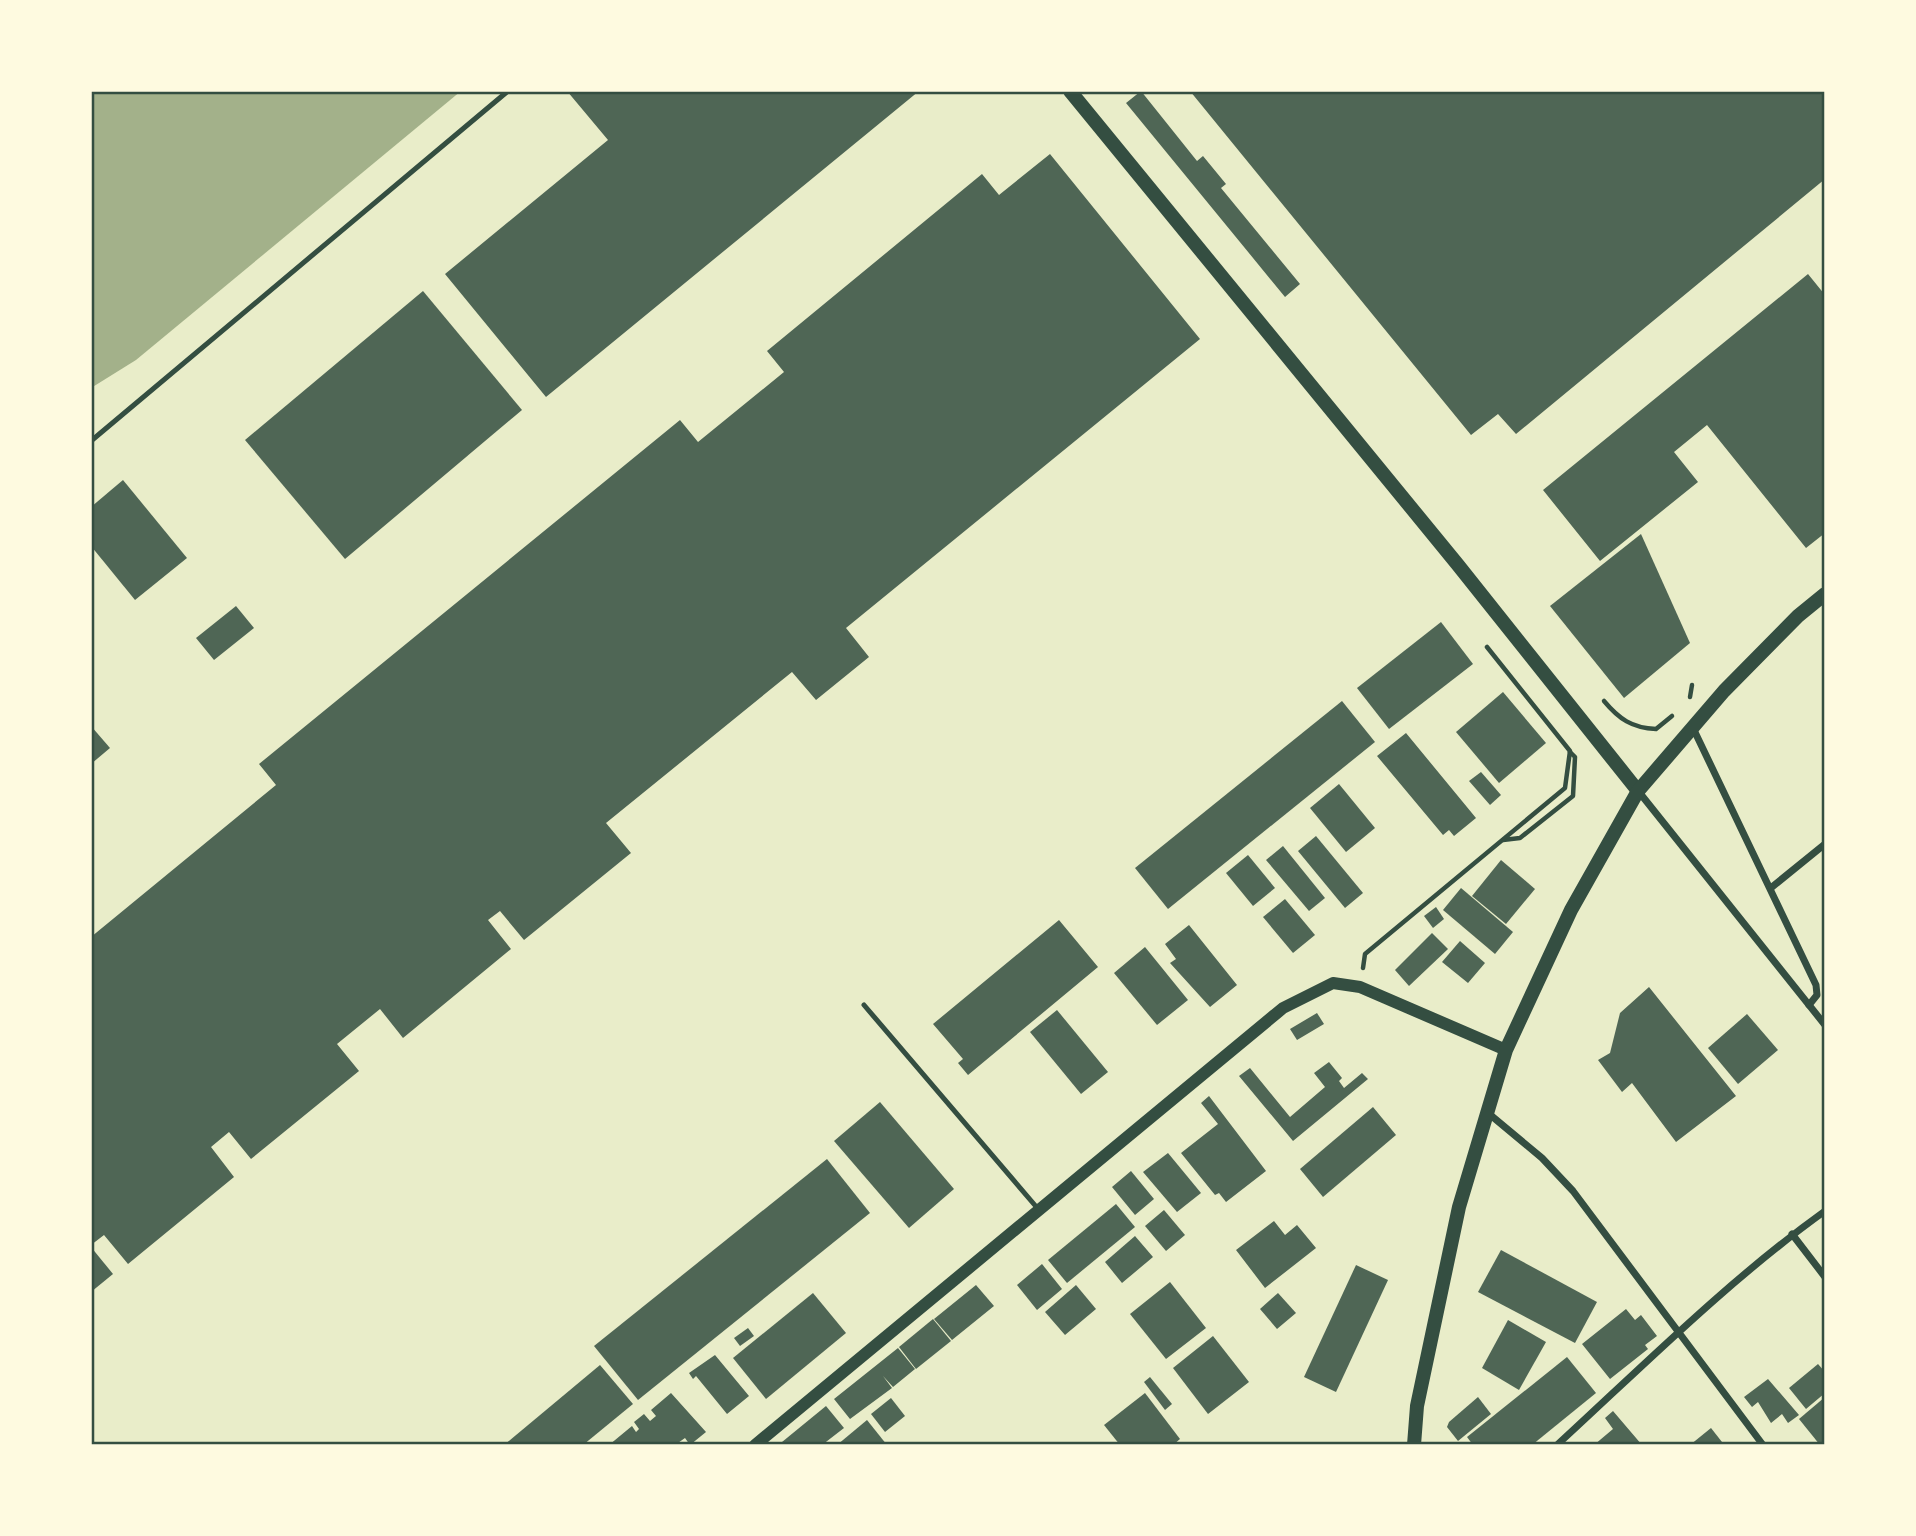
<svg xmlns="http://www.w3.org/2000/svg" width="1916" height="1536" viewBox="0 0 1916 1536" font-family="Ubuntu,sans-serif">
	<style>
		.water { fill: #a3b18a }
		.building { fill: #4f6655 }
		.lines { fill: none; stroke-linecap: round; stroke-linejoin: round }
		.path { stroke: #344e41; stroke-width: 4.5 }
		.service { stroke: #344e41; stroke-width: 5 }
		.minor { stroke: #344e41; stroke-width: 7 }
		.tertiary { stroke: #344e41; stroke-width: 12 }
		.secondary { stroke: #344e41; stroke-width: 14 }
		.neatline { fill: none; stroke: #344e41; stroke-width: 2.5 }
	</style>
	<rect width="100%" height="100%" fill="#e9edc9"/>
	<path class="water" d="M91,91H461L136,360L91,388Z"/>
	<g class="building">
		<path d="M567,91H919L546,397L445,274L608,140Z"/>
		<path d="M1141,91L1197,161L1203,156L1226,184L1221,188L1300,284L1285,297L1126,103Z"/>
		<path d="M1190,91H1825V179L1516,434L1498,414L1471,435Z"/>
		<path d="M1050,154L1200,339L846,628L869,657L816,700L792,672L606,823L631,853L524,940L500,911L488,920L511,949L403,1038L380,1009L337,1044L359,1071L251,1159L229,1132L211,1147L234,1177L128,1264L104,1235L91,1245V937L276,785L259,764L680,420L698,442L784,372L767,351L982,174L999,195Z"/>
		<path d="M1808,274L1825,295V533L1806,548L1707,425L1674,452L1698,482L1600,561L1543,490Z"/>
		<path d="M423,291L522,410L345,559L245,440Z"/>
		<path d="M123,480L187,558L135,600L91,546V507Z"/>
		<path d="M1641,534L1690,643L1624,698L1550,606Z"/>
		<path d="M236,606L254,628L214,660L196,638Z"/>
		<path d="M1441,622L1473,664L1389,729L1357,688Z"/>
		<path d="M1503,692L1546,743L1499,783L1456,732Z"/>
		<path d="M1342,701L1375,742L1168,909L1135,868Z"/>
		<path d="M91,726L110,748L91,764Z"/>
		<path d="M1406,733L1476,818L1454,836L1449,830L1443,835L1377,756Z"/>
		<path d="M1481,772L1501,795L1490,805L1469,781Z"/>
		<path d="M1339,784L1375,828L1346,852L1310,808Z"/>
		<path d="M1316,836L1363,893L1345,908L1298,851Z"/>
		<path d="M1283,846L1325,898L1309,911L1266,860Z"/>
		<path d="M1248,855L1275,888L1253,906L1226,873Z"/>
		<path d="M1501,860L1535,889L1506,924L1472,896Z"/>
		<path d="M1461,888L1513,932L1495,954L1443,910Z"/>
		<path d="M1285,899L1315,935L1293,953L1263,917Z"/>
		<path d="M1436,907L1444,919L1433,928L1424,916Z"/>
		<path d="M1059,920L1098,967L968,1075L958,1063L963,1059L933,1024Z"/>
		<path d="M1189,925L1237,985L1210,1007L1170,963L1176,959L1165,944Z"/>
		<path d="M1432,933L1448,949L1409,986L1395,970Z"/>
		<path d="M1460,941L1485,963L1468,983L1442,962Z"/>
		<path d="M1145,947L1188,1000L1157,1025L1114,973Z"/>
		<path d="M1649,987L1736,1096L1676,1142L1632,1083L1622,1092L1598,1060L1610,1053L1620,1013Z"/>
		<path d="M1057,1010L1108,1072L1081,1094L1030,1032Z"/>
		<path d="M1317,1013L1324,1024L1297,1040L1290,1029Z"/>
		<path d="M1747,1014L1778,1050L1738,1084L1708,1048Z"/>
		<path d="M1329,1062L1342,1078L1339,1081L1344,1088L1362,1073L1368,1079L1293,1141L1239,1076L1250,1068L1290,1117L1325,1087L1314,1073Z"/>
		<path d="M1209,1096L1266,1171L1226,1202L1219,1193L1215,1195L1181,1153L1218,1124L1201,1103Z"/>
		<path d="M880,1102L954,1189L909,1228L834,1141Z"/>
		<path d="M1373,1107L1396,1135L1323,1197L1300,1169Z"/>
		<path d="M1168,1153L1201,1193L1177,1212L1143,1172Z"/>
		<path d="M827,1159L870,1213L638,1400L594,1346Z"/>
		<path d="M1131,1171L1154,1199L1135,1215L1112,1187Z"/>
		<path d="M1116,1204L1135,1227L1067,1283L1048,1260Z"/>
		<path d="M1164,1210L1185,1235L1166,1251L1145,1226Z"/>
		<path d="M1274,1221L1285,1235L1297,1225L1316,1248L1265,1288L1236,1250Z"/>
		<path d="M1135,1236L1153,1257L1122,1283L1105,1262Z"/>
		<path d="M91,1247L113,1274L91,1292Z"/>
		<path d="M1501,1250L1597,1302L1575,1343L1478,1292Z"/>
		<path d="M1042,1264L1062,1289L1037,1310L1017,1285Z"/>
		<path d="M1356,1265L1388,1280L1336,1392L1304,1377Z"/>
		<path d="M1170,1282L1206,1328L1166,1359L1130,1314Z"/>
		<path d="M976,1285L994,1306L952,1340L934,1319Z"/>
		<path d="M1076,1285L1096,1309L1065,1335L1045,1312Z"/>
		<path d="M813,1293L846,1333L766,1399L733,1358Z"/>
		<path d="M1278,1293L1296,1313L1277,1329L1260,1309Z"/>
		<path d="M1626,1309L1635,1320L1641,1315L1657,1336L1645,1345L1648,1349L1610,1379L1582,1344Z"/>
		<path d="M933,1319L951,1341L916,1369L899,1347Z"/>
		<path d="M1508,1320L1546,1342L1519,1390L1482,1368Z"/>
		<path d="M748,1328L754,1336L740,1346L734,1338Z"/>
		<path d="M1213,1336L1249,1382L1208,1414L1173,1368Z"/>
		<path d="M898,1348L915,1369L893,1387L883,1376L892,1388L850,1419L834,1399Z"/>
		<path d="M715,1355L749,1396L727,1414L696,1376L693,1379L689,1373Z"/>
		<path d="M1567,1357L1596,1393L1532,1445H1473L1467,1437Z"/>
		<path d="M1818,1364L1825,1372V1393L1806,1409L1789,1388Z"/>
		<path d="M600,1365L633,1404L583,1445H504Z"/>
		<path d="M1150,1377L1172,1404L1165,1410L1144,1382Z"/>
		<path d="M1768,1379L1799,1415L1788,1423L1782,1414L1771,1423L1758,1402L1752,1407L1744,1397Z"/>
		<path d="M671,1393L706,1432L690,1445L685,1438L675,1445H609L632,1426L636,1432L639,1429L634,1422L644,1414L650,1421L656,1416L651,1410Z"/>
		<path d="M1145,1393L1180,1439L1173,1445H1120L1104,1425Z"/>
		<path d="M1478,1397L1491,1414L1458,1441L1447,1427L1449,1422Z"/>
		<path d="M1825,1397V1445H1820L1799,1419Z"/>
		<path d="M891,1398L905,1416L885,1432L871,1414Z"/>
		<path d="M826,1406L844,1428L822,1445H784L782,1442Z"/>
		<path d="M1613,1411L1642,1445H1594L1613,1429L1605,1418Z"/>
		<path d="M867,1420L887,1445H837Z"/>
		<path d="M1711,1428L1722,1442L1718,1445H1690Z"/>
	</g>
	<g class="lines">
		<g class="path">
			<path d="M1690,697L1692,685"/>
			<path d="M1604,701C1619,719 1632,728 1656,729L1672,716"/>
			<path d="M1503,840L1520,838L1573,796L1575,757L1570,752"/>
			<path d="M1363,968L1365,954L1565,788L1570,751L1487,647"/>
		</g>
		<g class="service">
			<path d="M91,441L508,91"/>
			<path d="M864,1005L1039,1210"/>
		</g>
		<g class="minor">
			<path d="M1693,728L1816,985L1817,995L1809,1005"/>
			<path d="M1639,792L1825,1025"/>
			<path d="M1772,887L1825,844"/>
			<path d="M1488,1113L1542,1158L1573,1191L1763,1445"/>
			<path d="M1792,1234L1825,1277"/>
			<path d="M1557,1445C1644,1365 1729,1280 1825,1211"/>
		</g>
		<path class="tertiary" d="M755,1445L1283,1008L1333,983L1360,987L1506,1050"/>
		<g class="secondary">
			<path d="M1070,91L1458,565L1638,791"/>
			<path d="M1414,1445L1417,1406L1459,1207L1506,1050L1571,910L1638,791L1724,691L1798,616L1825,594"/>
		</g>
	</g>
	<rect width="1916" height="1536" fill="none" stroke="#fefae0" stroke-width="186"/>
	<rect x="93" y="93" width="1730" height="1350" class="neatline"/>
</svg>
